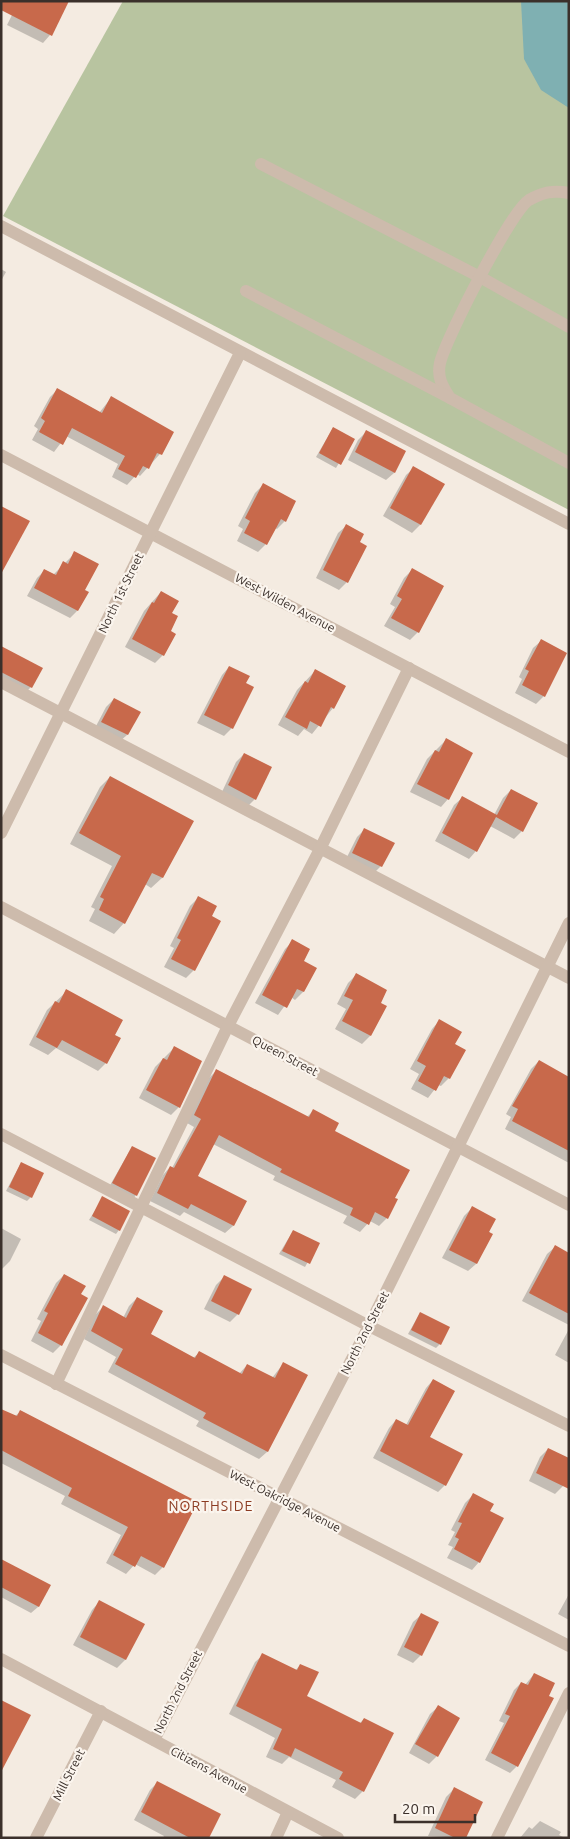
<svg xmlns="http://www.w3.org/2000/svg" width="570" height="1839" viewBox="0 0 570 1839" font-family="Ubuntu,sans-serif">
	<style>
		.green { fill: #b8c4a0 }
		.water { fill: #7fb0b2 }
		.shadow { fill: #0003 }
		.building { fill: #c8694b }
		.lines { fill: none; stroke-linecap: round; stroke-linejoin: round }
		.minor { stroke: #cdbbac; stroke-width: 12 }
		.labels { text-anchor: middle; stroke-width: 4.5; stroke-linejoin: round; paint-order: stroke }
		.street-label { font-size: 12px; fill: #3b302b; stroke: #fbf5ee }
		.neighbourhood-label { font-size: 14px; letter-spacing: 1px; fill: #8c3b22; stroke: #fbf5ee }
	</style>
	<rect width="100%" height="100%" fill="#f4ebe1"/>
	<path class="green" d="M123,1H569V510L3,216Z"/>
	<path class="water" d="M521,1H569V108L541,90L524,59Z"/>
	<g class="shadow">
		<path d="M19,1L50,35L43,43L7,25Z"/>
		<path d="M1,269L6,272L1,281Z"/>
		<path d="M57,390L99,413L111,398L160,454L140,476L137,474L127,485L112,477L118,464L66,436L54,452L32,440L38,429L34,426L50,397Z"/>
		<path d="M333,428L353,439L336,468L316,457Z"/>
		<path d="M366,432L405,452L394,473L386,480L348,460L358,440Z"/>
		<path d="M414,468L443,484L420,525L412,533L383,516L406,475Z"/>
		<path d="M263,485L285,521L277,529L275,528L266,544L258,552L237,541L243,529L238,526L255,493Z"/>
		<path d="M346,526L358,543L365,547L347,582L339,590L316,578L338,533Z"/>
		<path d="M75,553L83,591L77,611L70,618L27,596L37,578L45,570L53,575Z"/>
		<path d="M412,570L418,632L410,640L384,626L395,607L390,604L404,578Z"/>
		<path d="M161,592L171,613L163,655L155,663L125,647L144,611Z"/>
		<path d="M541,641L544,696L536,704L515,693L522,679L519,677L533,648Z"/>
		<path d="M1,648L31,687L23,695L1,684Z"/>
		<path d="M229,667L245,684L232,728L224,736L197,723L222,675Z"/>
		<path d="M315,671L333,708L312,734L304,729L298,736L278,725L297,690Z"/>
		<path d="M114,699L139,712L127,735L119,742L94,730L106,707Z"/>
		<path d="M446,740L448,799L441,807L410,792L427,759Z"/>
		<path d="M244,754L255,799L247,807L221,794L236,762Z"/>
		<path d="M110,777L192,821L162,878L151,888L145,884L124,923L114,934L89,921L95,909L91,907L112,866L70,844L100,787Z"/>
		<path d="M511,790L522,831L514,839L490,826L476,851L469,859L435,841L454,805L462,798L494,815L503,798Z"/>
		<path d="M365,829L381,866L373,874L345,861L357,837Z"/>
		<path d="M198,898L210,917L194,970L186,978L164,967L174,948L170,946L190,906Z"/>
		<path d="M293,941L302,962L315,969L303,992L295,1000L291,997L278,1015L255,1003L285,949Z"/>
		<path d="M356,975L379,1003L385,1007L370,1036L362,1044L335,1029L346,1009L337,1004L348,983Z"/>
		<path d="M67,991L113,1036L106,1063L98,1071L56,1048L48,1055L29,1045L47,1010Z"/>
		<path d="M439,1021L454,1045L449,1078L441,1086L438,1085L428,1098L411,1089L419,1074L410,1069L432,1029Z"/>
		<path d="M174,1048L179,1107L171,1115L139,1098L155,1067Z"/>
		<path d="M539,1061L569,1083V1163L505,1129L511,1117L506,1114L531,1069Z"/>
		<path d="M217,1070L307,1117L313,1111L393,1198L387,1218L379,1226L370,1221L360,1232L343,1223L347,1216L273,1180L275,1176L213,1144L196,1176L245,1202L233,1226L225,1233L184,1212L180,1216L150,1201L163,1175L170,1167L172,1168L194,1127L187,1123L209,1078Z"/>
		<path d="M132,1147L136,1195L133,1199L109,1187Z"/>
		<path d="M21,1163L31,1197L27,1201L6,1191Z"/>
		<path d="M103,1198L119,1230L116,1234L89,1220Z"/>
		<path d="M472,1208L491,1234L476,1264L468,1271L442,1258L464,1216Z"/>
		<path d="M1,1228L21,1239L10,1261L2,1269Z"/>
		<path d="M293,1231L318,1244L305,1267L279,1254Z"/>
		<path d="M555,1247L569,1274V1325L522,1301L547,1254Z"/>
		<path d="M64,1275L80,1295L61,1345L53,1353L31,1341L41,1321L37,1319L56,1283Z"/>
		<path d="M224,1277L238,1314L230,1322L204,1309L216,1285Z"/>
		<path d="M137,1298L149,1335L193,1358L199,1353L239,1374L247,1365L272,1378L283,1364L306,1376L267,1452L259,1459L196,1426L199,1421L108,1372L116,1357L84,1339L95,1315L103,1307L123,1318L129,1306Z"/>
		<path d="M420,1313L440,1344L436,1348L408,1334Z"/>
		<path d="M569,1329V1363L555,1355Z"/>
		<path d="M433,1380L429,1437L445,1485L438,1492L373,1458L389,1428L396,1420L406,1425L426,1388Z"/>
		<path d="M1,1410L14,1417L21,1411L197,1503L163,1567L155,1575L135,1564L126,1574L106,1563L121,1535L61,1504L65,1496L1,1463Z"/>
		<path d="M548,1449L569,1475L563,1486L555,1494L529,1481L540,1457Z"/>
		<path d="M473,1495L488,1511L479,1562L472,1570L447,1558L453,1547L448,1545L455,1532L451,1530L465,1503Z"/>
		<path d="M1,1560L49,1585L38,1607L31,1613L1,1597Z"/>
		<path d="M569,1594V1620L558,1614Z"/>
		<path d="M99,1602L143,1624L125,1660L117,1668L73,1645L92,1610Z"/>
		<path d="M421,1615V1655L413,1663L397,1655L413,1622Z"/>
		<path d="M263,1655L295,1671L300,1665L305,1697L360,1723L364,1719L363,1791L355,1799L332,1787L336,1780L289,1757L282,1764L266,1757L275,1738L229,1714L255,1662Z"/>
		<path d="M534,1674L547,1696L553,1699L517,1766L510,1773L485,1760L504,1723L499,1721L514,1690L521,1683L525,1685Z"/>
		<path d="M438,1707L437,1756L429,1764L409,1753L430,1714Z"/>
		<path d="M158,1782L207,1838H163L164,1836L134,1820L150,1790Z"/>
		<path d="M454,1789L465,1838L428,1836L446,1797Z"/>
		<path d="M540,1821L561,1832L559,1835L565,1838H520L529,1827L532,1829Z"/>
	</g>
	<g class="building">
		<path d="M1,1H69L52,36L1,10Z"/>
		<path d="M57,388L102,413L111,396L174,432L162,455L157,453L149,469L143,466L136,478L118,469L125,456L72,428L63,445L39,432L45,421L41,418Z"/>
		<path d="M333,427L355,439L341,465L319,453Z"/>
		<path d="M366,430L406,451L395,473L355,452Z"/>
		<path d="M413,466L445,484L421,525L390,508Z"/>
		<path d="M263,483L296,501L286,522L281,519L267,545L244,533L250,521L245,518Z"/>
		<path d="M1,506L30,521L1,574Z"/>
		<path d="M346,524L364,534L360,542L367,546L348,583L323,570Z"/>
		<path d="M74,551L99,564L85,590L89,592L78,611L34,588L44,569L56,575L63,561L68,564Z"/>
		<path d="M412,568L444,586L419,633L391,618L402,599L397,596Z"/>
		<path d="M161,591L179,601L172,613L178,616L171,631L176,634L164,656L132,639L152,602L154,603Z"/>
		<path d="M541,639L567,653L545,697L522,685L529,671L525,669Z"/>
		<path d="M1,646L43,668L32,688L1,672Z"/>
		<path d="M229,666L250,676L246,683L254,687L233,729L204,715Z"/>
		<path d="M315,669L346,686L334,709L331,707L321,727L310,721L307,729L285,717L305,681L308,683Z"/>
		<path d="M114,698L141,712L128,735L101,722Z"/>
		<path d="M446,738L473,753L449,800L417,784L435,750L439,752Z"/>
		<path d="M244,753L272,767L256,800L228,785Z"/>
		<path d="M110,776L194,821L163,878L152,873L125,924L99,910L104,899L100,897L121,856L79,833Z"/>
		<path d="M511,789L538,803L523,832L496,817L477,852L442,833L462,796L497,815Z"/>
		<path d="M364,828L395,843L382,867L352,853Z"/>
		<path d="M198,896L217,906L212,916L221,921L195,971L171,959L181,940L177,938Z"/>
		<path d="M292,939L310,949L304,961L317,968L304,992L297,989L287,1008L262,995Z"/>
		<path d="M356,973L387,990L381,1003L387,1006L371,1036L342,1021L353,1000L344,996Z"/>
		<path d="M66,989L123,1020L115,1035L121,1038L107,1064L62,1040L57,1048L36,1037L55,1001L59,1003Z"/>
		<path d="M439,1019L462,1032L455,1044L466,1050L450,1079L444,1076L436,1091L418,1081L426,1066L417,1061Z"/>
		<path d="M174,1046L202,1061L180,1108L146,1090L163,1058L167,1060Z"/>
		<path d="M539,1060L569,1077V1151L512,1121L518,1109L512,1106Z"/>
		<path d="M216,1069L309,1117L313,1109L339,1123L335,1131L410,1170L395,1198L398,1199L388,1219L375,1212L369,1225L350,1215L353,1208L280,1172L282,1169L219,1135L198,1176L247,1201L234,1226L191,1204L188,1209L157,1193L170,1166L174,1168L201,1119L194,1115Z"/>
		<path d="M132,1146L156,1158L137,1196L112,1183Z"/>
		<path d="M21,1162L44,1173L32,1198L9,1187Z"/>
		<path d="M102,1196L130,1211L120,1231L92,1216Z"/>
		<path d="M472,1206L496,1219L489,1232L493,1234L477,1264L449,1250Z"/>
		<path d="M293,1230L320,1243L310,1264L282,1251Z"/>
		<path d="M555,1245L569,1253V1314L529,1293Z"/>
		<path d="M64,1274L86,1286L81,1294L88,1298L62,1346L38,1333L48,1313L44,1311Z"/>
		<path d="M224,1275L252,1289L239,1315L211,1301Z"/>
		<path d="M137,1297L163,1311L151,1334L195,1358L199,1351L242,1374L247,1364L275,1378L283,1362L308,1375L268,1452L203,1418L206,1413L115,1364L123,1349L91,1331L103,1305L126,1318Z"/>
		<path d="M420,1312L450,1327L441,1345L411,1330Z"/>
		<path d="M433,1379L455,1391L430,1437L463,1454L446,1486L380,1451L396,1419L408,1425Z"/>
		<path d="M1,1409L17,1416L20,1410L198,1502L164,1568L141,1556L135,1567L113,1555L128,1527L68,1496L72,1488L1,1450Z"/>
		<path d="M548,1448L569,1458V1489L536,1473Z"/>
		<path d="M473,1493L494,1504L490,1511L504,1518L480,1563L454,1549L459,1539L455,1537L462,1523L458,1522Z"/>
		<path d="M1,1559L51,1585L39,1607L1,1587Z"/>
		<path d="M99,1600L145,1624L126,1660L80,1637Z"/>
		<path d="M421,1613L439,1622L422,1656L404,1647Z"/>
		<path d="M262,1653L297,1670L300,1664L319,1672L307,1696L361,1723L364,1718L394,1733L364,1792L339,1779L343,1772L295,1748L291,1757L273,1749L282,1729L236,1706Z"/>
		<path d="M534,1673L555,1683L549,1696L554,1698L518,1767L491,1753L510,1716L505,1714L521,1682L528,1685Z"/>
		<path d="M1,1700L31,1715L1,1772Z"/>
		<path d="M438,1705L460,1718L438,1757L415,1744Z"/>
		<path d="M157,1781L221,1814L209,1838H190L141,1812Z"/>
		<path d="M454,1787L483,1802L466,1838H455L435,1828Z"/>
	</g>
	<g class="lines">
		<g class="minor">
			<path d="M261,164L480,277L569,327"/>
			<path d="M569,193C553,190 543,192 529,200C511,211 446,338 440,363C437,377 442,386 450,398L569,463"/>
			<path d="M1,226L569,524"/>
			<path d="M246,291L450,398"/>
			<path d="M1,455L569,752"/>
			<path d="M1,682L569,978"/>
			<path d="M1,833L240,353"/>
			<path d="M1,907L569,1205"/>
			<path d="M1,1134L369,1326L569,1426"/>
			<path d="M1,1355L569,1646"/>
			<path d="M56,1384L228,1026L320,849L409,668"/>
			<path d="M1,1659L338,1838"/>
			<path d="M154,1740L369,1326L569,923"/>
			<path d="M36,1838L101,1711"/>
			<path d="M276,1838L288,1812"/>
			<path d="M497,1838L569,1693"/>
		</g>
	</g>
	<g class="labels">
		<g class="street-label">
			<text transform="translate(121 593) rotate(-64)" y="4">North 1st Street</text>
			<text transform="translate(285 603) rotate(28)" y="4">West Wilden Avenue</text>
			<text transform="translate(285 1056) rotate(28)" y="4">Queen Street</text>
			<text transform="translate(365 1333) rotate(-63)" y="4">North 2nd Street</text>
			<text transform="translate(285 1501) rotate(27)" y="4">West Oakridge Avenue</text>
			<text transform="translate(178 1692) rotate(-63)" y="4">North 2nd Street</text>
			<text transform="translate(209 1770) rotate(28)" y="4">Citizens Avenue</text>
			<text transform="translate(69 1775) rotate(-63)" y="4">Mill Street</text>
		</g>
		<g class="neighbourhood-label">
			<text x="211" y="1511">NORTHSIDE</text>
		</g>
	</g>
	<rect width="570" height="1839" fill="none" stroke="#3b302b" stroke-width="5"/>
	<path d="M395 1814v8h80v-8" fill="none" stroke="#3b302b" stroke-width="2.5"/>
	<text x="402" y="1814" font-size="15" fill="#3b302b" stroke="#fbf5ee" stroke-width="4" paint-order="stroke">20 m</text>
</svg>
